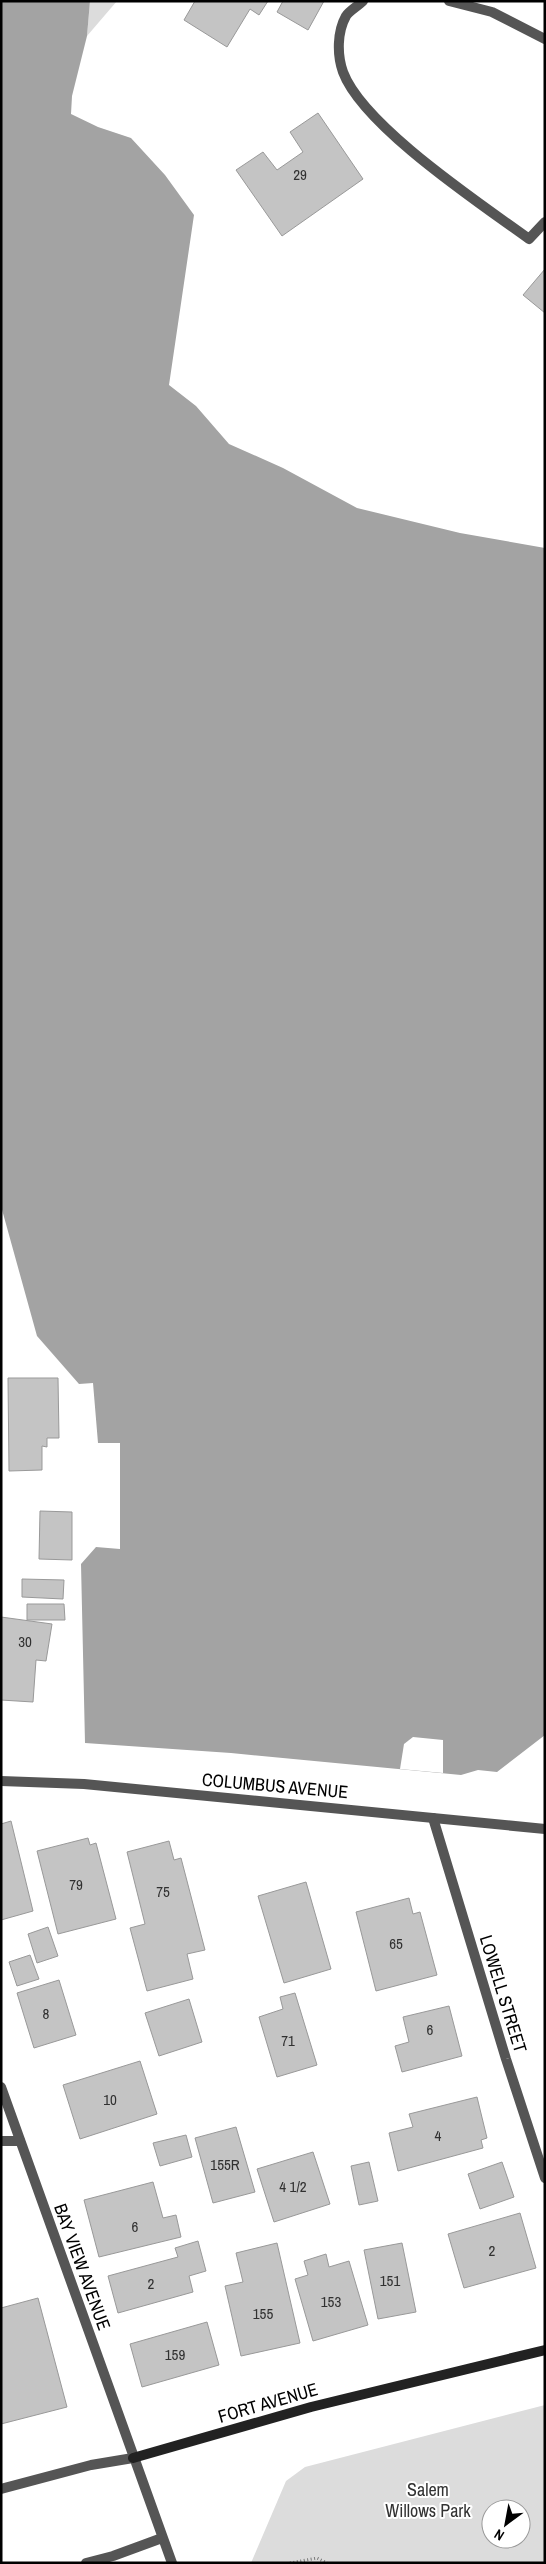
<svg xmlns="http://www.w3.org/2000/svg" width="546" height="2564" viewBox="0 0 546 2564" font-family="'Archivo Narrow',sans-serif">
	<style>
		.green { fill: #dcdcdc; fill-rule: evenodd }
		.water { fill: #a3a3a3 }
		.pier { fill: #fff }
		.building { fill: #c4c4c4; stroke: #999 }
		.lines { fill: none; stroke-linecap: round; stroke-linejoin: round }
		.path { stroke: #777; stroke-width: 3; stroke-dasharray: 1 2.5; stroke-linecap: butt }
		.street { stroke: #555; stroke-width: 10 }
		.secondary { stroke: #222; stroke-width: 10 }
		.labels { text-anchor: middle; stroke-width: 4; stroke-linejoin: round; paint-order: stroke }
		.number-label { font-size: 15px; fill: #313131 }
		.street-label { font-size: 18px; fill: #000; stroke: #fff }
		.park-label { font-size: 18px; fill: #333; stroke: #fff }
	</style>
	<rect width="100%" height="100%" fill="#fff"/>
	<g class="green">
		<path d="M90,1H117L87,36Z"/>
		<path d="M545,2405V2563H251L286,2481L305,2467ZM491,2509H521V2539H491Z"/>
	</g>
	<path class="water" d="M1,1H90L87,36L72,96L71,114L98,127L131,138L165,175L194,215L169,385L196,406L229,444L283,468L357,508L460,533L545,548V1735L497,1772L478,1770L461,1775L231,1753L85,1743L81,1564L96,1547L120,1549V1443H98L93,1383L79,1384L37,1336L1,1206Z"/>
	<path class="pier" d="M413,1737L443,1740V1773L400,1769L404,1744Z"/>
	<g class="building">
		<path d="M195,1H268L259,15L250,9L227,47L184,20Z"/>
		<path d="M283,1H324L308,30L277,12Z"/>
		<path d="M318,113L363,179L282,236L236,170L263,152L277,170L303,152L290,132Z"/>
		<path d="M545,269V313L523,295Z"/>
		<path d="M8,1378H58L59,1438H47V1447L42,1446V1470L9,1471Z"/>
		<path d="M40,1511L72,1512V1560L39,1559Z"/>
		<path d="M22,1579L64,1580L63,1599L22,1597Z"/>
		<path d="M27,1604H64L65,1620H27Z"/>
		<path d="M1,1617L52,1624L46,1661L36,1660L33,1702L1,1700Z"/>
		<path d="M11,1821L33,1911L1,1920V1824Z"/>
		<path d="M88,1838L90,1845L96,1843L116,1919L58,1934L37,1851Z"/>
		<path d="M169,1841L174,1860L181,1858L205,1950L187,1954L193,1979L147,1991L130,1928L145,1924L127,1852Z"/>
		<path d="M306,1882L331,1969L284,1983L258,1896Z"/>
		<path d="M409,1898L413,1914L420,1912L437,1975L376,1991L356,1912Z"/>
		<path d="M48,1927L58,1956L37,1963L28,1934Z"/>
		<path d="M30,1955L39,1979L17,1986L9,1962Z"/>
		<path d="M59,1980L76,2035L34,2048L17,1993Z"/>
		<path d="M295,1993L317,2065L277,2077L259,2017L283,2009L280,1997Z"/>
		<path d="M189,1999L202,2042L159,2056L145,2013Z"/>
		<path d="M449,2006L462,2056L402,2072L395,2046L409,2042L403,2017Z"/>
		<path d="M140,2061L157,2114L80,2139L63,2085Z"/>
		<path d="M477,2097L487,2138L481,2140L483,2148L398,2171L389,2133L413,2127L409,2114Z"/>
		<path d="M236,2127L255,2192L213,2203L195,2138Z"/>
		<path d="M186,2135L192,2157L160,2166L153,2143Z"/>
		<path d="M313,2152L330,2204L274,2222L257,2169Z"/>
		<path d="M369,2162L378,2201L359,2205L351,2166Z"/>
		<path d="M502,2162L514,2197L480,2209L468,2174Z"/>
		<path d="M153,2182L163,2218L176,2215L181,2237L99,2257L84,2200Z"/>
		<path d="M520,2213L536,2268L464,2288L448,2234Z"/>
		<path d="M198,2241L206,2271L189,2276L193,2292L118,2313L108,2276L178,2257L175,2248Z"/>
		<path d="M277,2243L300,2343L241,2356L225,2286L243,2282L236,2253Z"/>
		<path d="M402,2243L416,2312L378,2319L364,2250Z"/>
		<path d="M326,2254L329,2267L349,2261L368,2325L313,2341L295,2279L308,2275L304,2261Z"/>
		<path d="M38,2298L67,2407L1,2424V2308Z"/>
		<path d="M207,2322L219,2365L142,2387L130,2344Z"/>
	</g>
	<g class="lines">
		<path class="path" d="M290,2563L317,2558L327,2563"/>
		<g class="street">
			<path d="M363,1C358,6 349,11 346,16C337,32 337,55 343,72C363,126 481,204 529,239L545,222"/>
			<path d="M449,1L492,12L545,39"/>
			<path d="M1,1781L84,1784L545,1829"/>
			<path d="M433,1818L506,2059L545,2178"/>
			<path d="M1,2087L172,2563"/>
			<path d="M1,2141H20"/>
			<path d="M1,2489L91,2465L133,2458"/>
			<path d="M86,2563L113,2556L162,2538"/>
		</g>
		<path class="secondary" d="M133,2458L311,2407L545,2350"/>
	</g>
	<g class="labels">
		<g class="number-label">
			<text x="300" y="180">29</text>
			<text x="25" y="1647">30</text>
			<text x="76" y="1890">79</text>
			<text x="163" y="1897">75</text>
			<text x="396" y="1949">65</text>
			<text x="46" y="2019">8</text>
			<text x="430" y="2035">6</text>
			<text x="288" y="2046">71</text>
			<text x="110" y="2105">10</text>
			<text x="438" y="2141">4</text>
			<text x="225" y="2170">155R</text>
			<text x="293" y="2192">4 1/2</text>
			<text x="135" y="2232">6</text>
			<text x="492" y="2256">2</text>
			<text x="390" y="2286">151</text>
			<text x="151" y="2289">2</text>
			<text x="331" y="2307">153</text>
			<text x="263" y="2319">155</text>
			<text x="175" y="2360">159</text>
		</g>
		<g class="street-label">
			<text transform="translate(275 1786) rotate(5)" y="6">COLUMBUS AVENUE</text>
			<text transform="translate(503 1994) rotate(73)" y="6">LOWELL STREET</text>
			<text transform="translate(82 2267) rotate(70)" y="6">BAY VIEW AVENUE</text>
			<text transform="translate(268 2403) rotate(-16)" y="6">FORT AVENUE</text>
		</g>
		<g class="park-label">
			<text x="428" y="2496">Salem<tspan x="428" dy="21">Willows Park</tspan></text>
		</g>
	</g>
	<rect width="546" height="2564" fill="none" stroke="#000000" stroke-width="5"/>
	<g transform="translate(506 2524) rotate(212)"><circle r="24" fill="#ffffff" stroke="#999999"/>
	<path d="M0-4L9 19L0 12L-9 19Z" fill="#000000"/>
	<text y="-8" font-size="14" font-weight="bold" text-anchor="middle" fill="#000000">N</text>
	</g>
</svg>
